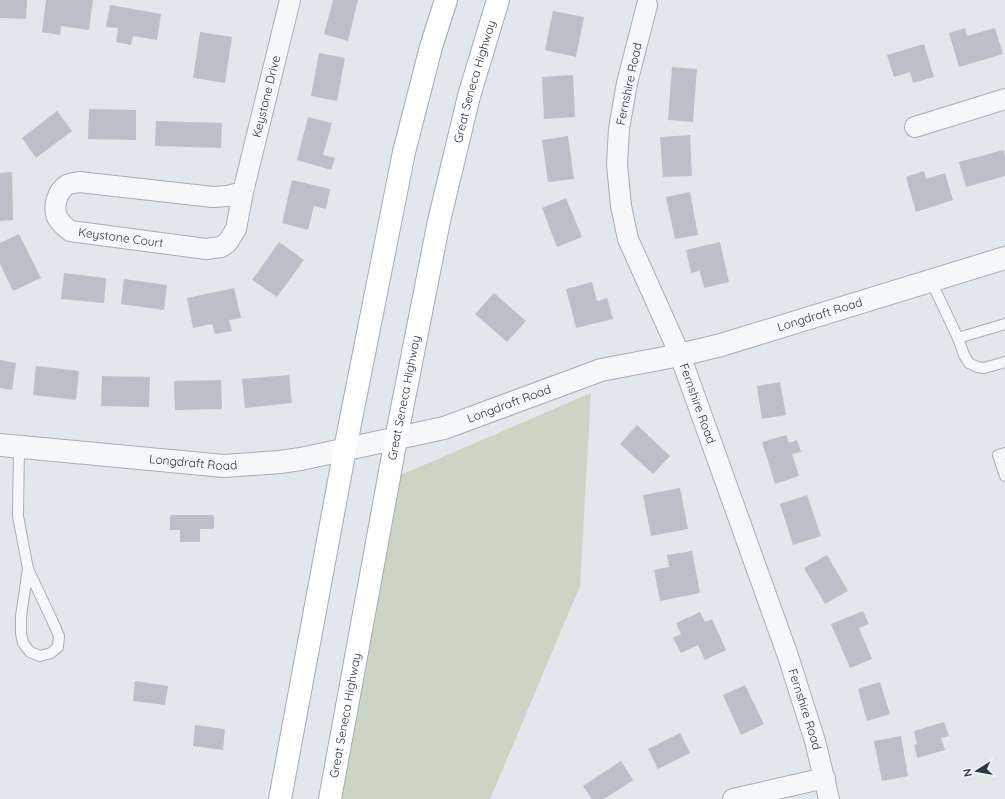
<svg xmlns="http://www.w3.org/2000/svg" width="1005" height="799" viewBox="0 0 1005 799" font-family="Quicksand,sans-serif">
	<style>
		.green { fill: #cad5c3 }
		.building { fill: #b9c0c9 }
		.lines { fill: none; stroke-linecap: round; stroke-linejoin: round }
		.service-casing { stroke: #a7aeb6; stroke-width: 12 }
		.minor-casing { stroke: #a7aeb6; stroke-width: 22 }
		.tertiary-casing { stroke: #a7aeb6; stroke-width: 24 }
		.primary-casing { stroke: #a0acb7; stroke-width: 24 }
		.service { stroke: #f5f7f9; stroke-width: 10 }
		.minor { stroke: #f5f7f9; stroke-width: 20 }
		.tertiary { stroke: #f5f7f9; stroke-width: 22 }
		.primary { stroke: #fff; stroke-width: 22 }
		.labels { text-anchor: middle; stroke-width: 3; stroke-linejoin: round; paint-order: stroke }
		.street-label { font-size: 12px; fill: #293644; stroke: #f2f5f8 }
	</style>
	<rect width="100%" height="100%" fill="#e2e7eb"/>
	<path class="green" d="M591,393L580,586L490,799H330L389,480Z"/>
	<g class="building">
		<path d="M0,0H27L26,19L0,18Z"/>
		<path d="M46,0H93L89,30L61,26L60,35L42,32Z"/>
		<path d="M333,0H358L348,41L324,34Z"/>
		<path d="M110,5L161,14L157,40L133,36L131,45L116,42L118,28L106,27Z"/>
		<path d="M553,11L584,17L576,57L545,50Z"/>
		<path d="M965,28L967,36L995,28L1003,54L959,67L949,33Z"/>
		<path d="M200,32L232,37L225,83L193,78Z"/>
		<path d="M924,44L934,77L913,83L910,72L894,77L887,55Z"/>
		<path d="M319,53L345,58L337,101L311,96Z"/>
		<path d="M672,67L697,69L693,122L668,120Z"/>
		<path d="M573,75L575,117L544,119L542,77Z"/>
		<path d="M89,109L136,110V140L88,139Z"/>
		<path d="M57,111L72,131L36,158L22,138Z"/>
		<path d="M308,117L332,123L323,155L335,158L331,170L297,160Z"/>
		<path d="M156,121L222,123L221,148L155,146Z"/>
		<path d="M690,135L692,176L663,177L660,137Z"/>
		<path d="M568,136L574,179L548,182L542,140Z"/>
		<path d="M1003,150L1005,156V176L966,187L959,162Z"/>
		<path d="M924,171L926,179L945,173L953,200L916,212L906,177Z"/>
		<path d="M12,172L13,220L0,221V173Z"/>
		<path d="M292,180L330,189L326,209L314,206L308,230L282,223Z"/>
		<path d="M690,192L698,235L675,239L666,197Z"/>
		<path d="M566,198L582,237L557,247L542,208Z"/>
		<path d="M19,234L41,278L13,291L0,264V243Z"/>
		<path d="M279,242L304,260L277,297L252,280Z"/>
		<path d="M720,242L729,282L704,288L700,271L691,273L686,250Z"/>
		<path d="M64,273L106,278L104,303L61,299Z"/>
		<path d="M124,279L167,285L164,310L121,304Z"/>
		<path d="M592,282L597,301L607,298L613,319L576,328L566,289Z"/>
		<path d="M234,288L241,318L229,320L232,331L215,334L212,324L193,328L187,298Z"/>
		<path d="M494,293L526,321L507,342L475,314Z"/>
		<path d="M0,360L16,363L12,390L0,388Z"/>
		<path d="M36,366L79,371L76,400L33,395Z"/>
		<path d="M289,375L292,403L245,408L242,379Z"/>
		<path d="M102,376L150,377L149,407L101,406Z"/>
		<path d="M221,380L222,409L175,410L174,381Z"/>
		<path d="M780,382L786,415L762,419L757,386Z"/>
		<path d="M637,425L670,456L653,474L620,444Z"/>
		<path d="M786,435L789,443L797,440L801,452L792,454L799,476L775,484L762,442Z"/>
		<path d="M680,488L688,529L651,536L643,495Z"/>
		<path d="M807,495L821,536L793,545L780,504Z"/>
		<path d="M170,515H214V529H200V542H180V530H170Z"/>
		<path d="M692,551L700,593L660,601L654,570L669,567L667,555Z"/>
		<path d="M827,555L848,591L825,604L804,568Z"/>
		<path d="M863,611L869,624L859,628L872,659L850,668L831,624Z"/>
		<path d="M700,612L705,622L712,619L726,650L705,660L698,645L681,653L673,638L681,634L676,623Z"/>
		<path d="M135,681L168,686L165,705L133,701Z"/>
		<path d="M880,682L890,714L867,721L858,689Z"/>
		<path d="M745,685L764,724L741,735L723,695Z"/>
		<path d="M944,722L949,736L941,738L945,750L917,758L914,745L917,744L914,731Z"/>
		<path d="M195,725L225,729L223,750L193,746Z"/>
		<path d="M680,733L690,753L658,769L648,749Z"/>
		<path d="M901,736L908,776L882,781L874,741Z"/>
		<path d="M621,761L633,780L604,799H592L583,786Z"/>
	</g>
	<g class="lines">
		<g class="service-casing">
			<g id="service">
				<path d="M931,281L958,338L964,355L969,363L977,367L984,368L1005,362"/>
				<path d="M958,338L1005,324"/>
				<path d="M19,447L18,516L28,569L21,616V633L23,643L30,652L40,656L51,653L58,647L59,636L52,620L28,569"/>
				<path d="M1005,453L998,455L1005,476"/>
			</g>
		</g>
		<g class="minor-casing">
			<g id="minor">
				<path id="s1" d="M647,5L627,83L619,129L617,164L621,206L628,239L680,355L788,656L815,741L829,799"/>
				<path d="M915,127L1005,99"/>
				<path id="s2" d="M243,192L228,196L213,197L79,182C76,183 70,183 67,185C57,191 53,207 57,217C60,223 65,227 70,231L206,249L221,247L228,242L236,229L243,192L290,0"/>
				<path d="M733,799L825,778"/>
			</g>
		</g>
		<g class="tertiary-casing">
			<g id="tertiary">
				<path id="s3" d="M0,445L224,466L280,462L301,459L444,428L601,370L680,355L721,345L1005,258"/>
			</g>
		</g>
		<g class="primary-casing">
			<g id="primary">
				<path d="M280,799L345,449L404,152L431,47L446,0"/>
				<path id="s4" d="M330,799L396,439L439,221L469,96L498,0"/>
			</g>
		</g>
		<use href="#service" class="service"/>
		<use href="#minor" class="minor"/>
		<use href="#tertiary" class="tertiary"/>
		<use href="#primary" class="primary"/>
	</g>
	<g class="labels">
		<g class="street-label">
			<text dy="4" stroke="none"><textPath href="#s4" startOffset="732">Great Seneca Highway</textPath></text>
			<text transform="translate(629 84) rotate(-78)" y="4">Fernshire Road</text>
			<text dy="4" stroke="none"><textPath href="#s2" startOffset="545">Keystone Drive</textPath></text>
			<text dy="4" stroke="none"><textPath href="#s2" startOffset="284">Keystone Court</textPath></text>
			<text dy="4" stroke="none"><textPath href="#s3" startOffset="842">Longdraft Road</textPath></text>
			<text dy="4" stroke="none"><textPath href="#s4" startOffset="408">Great Seneca Highway</textPath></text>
			<text dy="4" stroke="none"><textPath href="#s3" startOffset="518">Longdraft Road</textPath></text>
			<text dy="4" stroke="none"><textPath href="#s1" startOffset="417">Fernshire Road</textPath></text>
			<text dy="4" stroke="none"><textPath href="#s3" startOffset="194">Longdraft Road</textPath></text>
			<text dy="4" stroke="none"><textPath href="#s1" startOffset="741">Fernshire Road</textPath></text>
			<text dy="4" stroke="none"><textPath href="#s4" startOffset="85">Great Seneca Highway</textPath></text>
		</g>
	</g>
	<g transform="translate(977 771) rotate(259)" stroke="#f2f5f8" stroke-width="3" paint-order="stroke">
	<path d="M0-3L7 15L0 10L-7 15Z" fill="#293644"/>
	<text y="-6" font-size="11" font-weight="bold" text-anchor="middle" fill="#293644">N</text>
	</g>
</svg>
